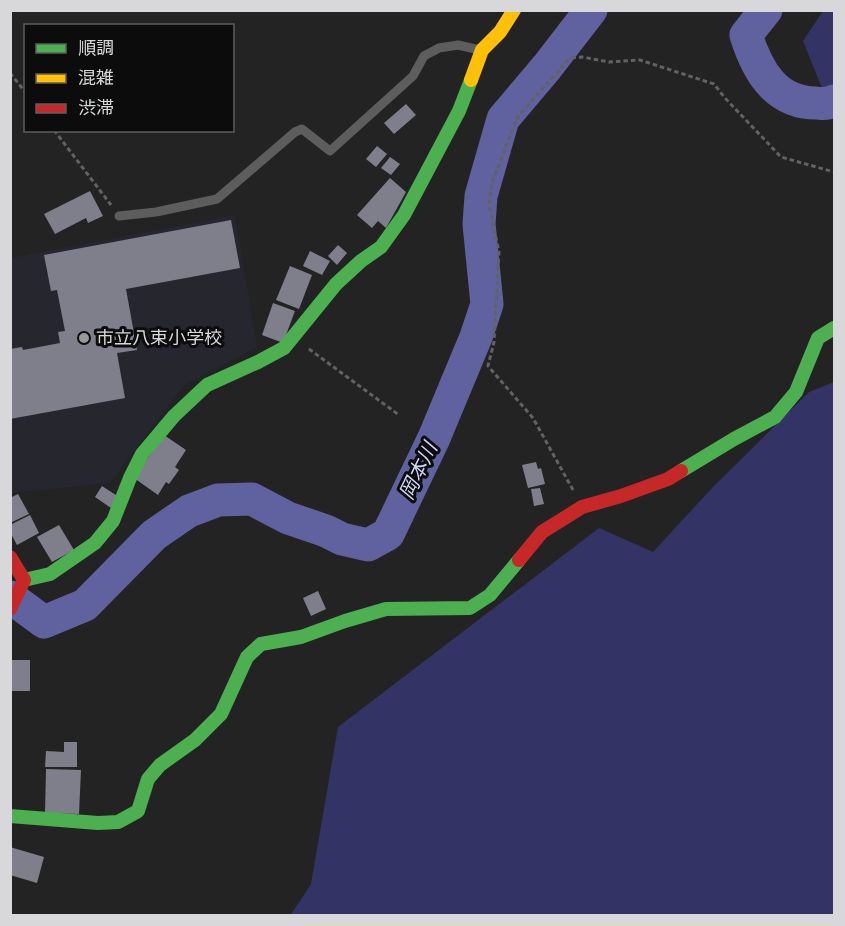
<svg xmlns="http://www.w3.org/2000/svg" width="845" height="926" viewBox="0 0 845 926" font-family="'Public Sans','Noto Sans JP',sans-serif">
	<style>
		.built { fill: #26262e }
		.green { fill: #336 }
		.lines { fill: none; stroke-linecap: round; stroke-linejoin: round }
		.river { stroke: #60629f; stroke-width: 33 }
		.building { fill: #7e7f8a }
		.path { stroke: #626263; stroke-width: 3; stroke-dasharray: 4.5 3; stroke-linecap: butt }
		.lane { stroke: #5d5d5d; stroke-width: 9 }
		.fast { stroke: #4caf50; stroke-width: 14 }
		.slow { stroke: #ffc107; stroke-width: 14 }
		.jam { stroke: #c62828; stroke-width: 14 }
		.poi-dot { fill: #99999a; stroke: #0c0c0d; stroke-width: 2 }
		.labels { text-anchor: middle; stroke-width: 6; stroke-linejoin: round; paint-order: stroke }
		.poi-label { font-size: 18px; fill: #d8d8da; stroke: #0c0c0d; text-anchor: start }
		.water-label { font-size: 20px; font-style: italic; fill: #d0d4fb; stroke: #0c0c0d }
	</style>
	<rect width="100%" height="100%" fill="#232324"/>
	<path class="built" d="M235,215L257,347L184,385L110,483L11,493V258Z"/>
	<g class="green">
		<path d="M823,11H834V118L803,41Z"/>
		<path d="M834,382V915L290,916L311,884L338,727L599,528L653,552L711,489L809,392Z"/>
	</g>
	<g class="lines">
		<g class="river">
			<path d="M766,10L746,35C757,70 775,103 816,103C823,104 828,104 834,101"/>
			<path d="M10,597L44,622L85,605L154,535L189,511L218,500L252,499L288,518L326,531L342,539L368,545L388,534L434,438L476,337L487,304L479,224L481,196L503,119L547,67L591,10"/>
		</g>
	</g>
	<g class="building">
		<path d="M406,104L416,115L394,134L384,123Z"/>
		<path d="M377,146L387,154L376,167L366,159Z"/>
		<path d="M390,157L400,164L391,175L381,168Z"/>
		<path d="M390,178L406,192L386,228L378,221L372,228L357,215Z"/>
		<path d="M90,191L103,216L88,223L86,218L55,234L44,214Z"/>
		<path d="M231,220L240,268L126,289L137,350L117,353L125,398L10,419V349L22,347L23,350L60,343L58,332L65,331L57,290L51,291L44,255Z"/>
		<path d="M338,245L347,253L337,265L328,256Z"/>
		<path d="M310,251L330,261L322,275L303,266Z"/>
		<path d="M290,266L312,275L299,309L276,300Z"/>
		<path d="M273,303L295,311L283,343L262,335Z"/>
		<path d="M164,435L186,450L175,467L179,470L169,484L166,482L158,495L134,478Z"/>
		<path d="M536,462L538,469L541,468L545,484L528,488L522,465Z"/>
		<path d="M102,486L119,497L111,508L95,497Z"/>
		<path d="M540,488L544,504L534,506L531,489Z"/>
		<path d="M18,494L29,514L10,523V498Z"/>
		<path d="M30,515L39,533L17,545L10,532V525Z"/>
		<path d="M59,525L74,550L52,562L37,537Z"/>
		<path d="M318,591L326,609L311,616L303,598Z"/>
		<rect x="10" y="660" width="20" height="31"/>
		<path d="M64,742H77V767H45L46,751L64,752Z"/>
		<path d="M46,769L81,770L79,814L45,813Z"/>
		<path d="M10,847L44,857L37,883L10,875Z"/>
	</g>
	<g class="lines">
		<g class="path">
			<path d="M10,73L26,93"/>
			<path d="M54,130L111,205"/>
			<path d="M309,349L399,415"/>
			<path d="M573,490L533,418L488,366L494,342L499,252L489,205L492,183L518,116L570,58L582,57L609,62L640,60L714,84L725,98L781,157L834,172"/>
		</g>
		<path class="lane" d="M119,216L156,212L217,199L295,132L302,129L330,151L413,76L424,56L439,48L458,45L480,50"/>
		<g class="fast">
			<path d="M681,471L734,439L775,417L796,392L818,338L834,328"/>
			<path d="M24,580L50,574L95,543L113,521L130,478L142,454L174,416L207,385L258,362L284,348L336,284L361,261L381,247L404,215L459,111L471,80"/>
			<path d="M10,816L98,823L118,822L138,811L148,779L160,765L195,740L221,714L247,657L261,644L301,637L345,621L386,609L470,608L490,595L519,560"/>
		</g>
		<path class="slow" d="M471,80L482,50L500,32L514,10"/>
		<g class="jam">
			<path d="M10,557L24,580L10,609"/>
			<path d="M519,560L542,532L582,507L621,496L668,479L681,471"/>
		</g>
	</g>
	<circle class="poi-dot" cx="84" cy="338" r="6"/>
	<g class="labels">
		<g class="poi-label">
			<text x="96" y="344">市立八束小学校</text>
		</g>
		<g class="water-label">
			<text transform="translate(418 471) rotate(-64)" y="7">岡本川</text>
		</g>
	</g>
	<rect width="845" height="926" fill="none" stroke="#d8d8da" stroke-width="24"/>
	<rect x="24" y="24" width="210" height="108" fill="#0c0c0d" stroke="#5e5e5f" stroke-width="1.5"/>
	<rect x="36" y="44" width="30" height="9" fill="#4caf50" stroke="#5e5e5f" stroke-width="1.5"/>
	<text x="78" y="54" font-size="18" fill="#d8d8da">順調</text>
	<rect x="36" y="74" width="30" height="9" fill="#ffc107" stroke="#5e5e5f" stroke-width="1.5"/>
	<text x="78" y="84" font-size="18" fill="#d8d8da">混雑</text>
	<rect x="36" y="104" width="30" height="9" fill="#c62828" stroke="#5e5e5f" stroke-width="1.5"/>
	<text x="78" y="114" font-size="18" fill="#d8d8da">渋滞</text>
</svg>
